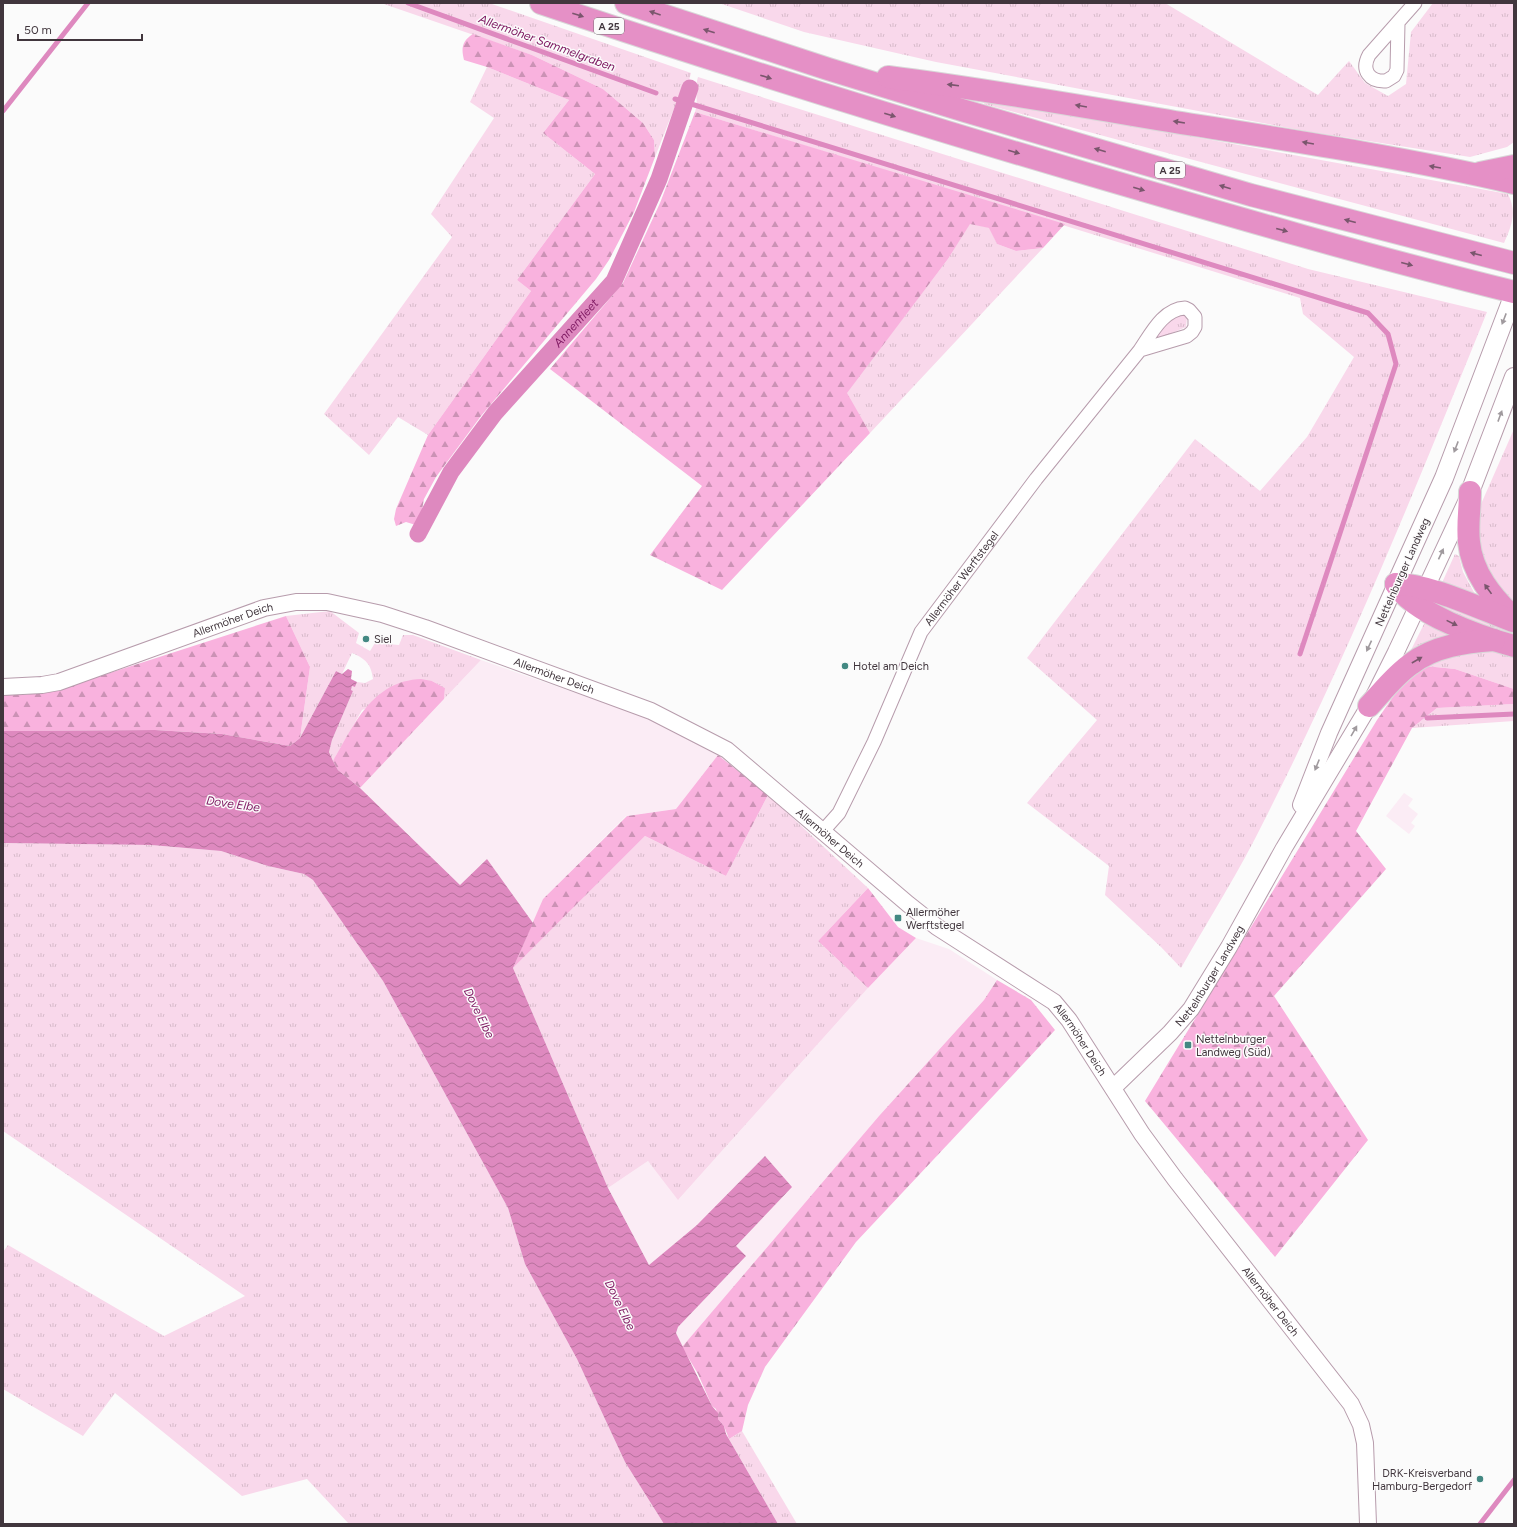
<svg xmlns="http://www.w3.org/2000/svg" width="1517" height="1527" viewBox="0 0 1517 1527" font-family="Figtree,sans-serif">
	<style>
		.built { fill: #fbecf5 }
		.grass { fill: url(#grass-tufts) }
		.forest { fill: url(#forest-firs) }
		.water { fill: url(#water-waves) }
		.lines { fill: none; stroke-linecap: round; stroke-linejoin: round }
		.stream { stroke: #de89bf; stroke-width: 5 }
		.canal { stroke: #de89bf; stroke-width: 17 }
		.minor-casing { stroke: #b79cac; stroke-width: 15 }
		.tertiary-casing { stroke: #b79cac; stroke-width: 18 }
		.secondary-casing { stroke: #b79cac; stroke-width: 20 }
		.motorway-casing { stroke: #d9d7d8; stroke-width: 24 }
		.minor { stroke: #fff; stroke-width: 13 }
		.tertiary { stroke: #fff; stroke-width: 16 }
		.secondary { stroke: #fff; stroke-width: 18 }
		.motorway { stroke: #e590c6; stroke-width: 22 }
		.oneway { fill: #7a566d }
		.oneway2 { fill: #a09a9e }
		.poi-dot { fill: #428882; stroke: #fbfbfb; stroke-width: 1.5 }
		.labels { text-anchor: middle; stroke-width: 3; stroke-linejoin: round; paint-order: stroke }
		.shield { fill: #fbfbfb; stroke: #797176; stroke-width: 1 }
		.shield-label { font-size: 10px; font-weight: bold; fill: #41363d }
		.street-label { font-size: 11px; fill: #41363d; stroke: #fbfbfb }
		.poi-label { font-size: 11px; fill: #41363d; stroke: #fbfbfb; text-anchor: start }
		.water-label { font-size: 12px; font-style: italic; fill: #801c64; stroke: #fbfbfb }
	</style>
	<defs>
		<pattern id="grass-tufts" width="24" height="20" patternUnits="userSpaceOnUse"><rect width="24" height="20" fill="#f9d8eb"/><path d="M3 7l-1-3M5 7V3M7 7l1-3M15 17l-1-3M17 17v-4M19 17l1-3" fill="none" stroke="#d7baca"/></pattern>
		<pattern id="forest-firs" width="22" height="20" patternUnits="userSpaceOnUse"><rect width="22" height="20" fill="#f9b2de"/><path d="M5 1l3.5 6h-7zM16 11l3.5 6h-7z" fill="#cb92b5"/></pattern>
		<pattern id="water-waves" width="16" height="10" patternUnits="userSpaceOnUse"><rect width="16" height="10" fill="#de89bf"/><path d="M0 5q4-4 8 0t8 0" fill="none" stroke="#b6719c"/></pattern>
	</defs>
	<rect width="100%" height="100%" fill="#fbfbfb"/>
	<g class="built">
		<path d="M481,660L648,718L718,755L676,809L626,816L543,899L533,923L487,859L460,885L360,788Z"/>
		<path d="M1404,793L1413,799L1408,806L1418,814L1411,823L1415,826L1409,834L1386,816Z"/>
		<path d="M916,938L949,949L997,980L984,1000L879,1116L682,1347L676,1333L678,1327L746,1256L735,1246L697,1225L649,1265L608,1188L648,1161L679,1199L868,988Z"/>
	</g>
	<g class="grass">
		<path d="M381,3H489L691,73L688,84L679,96L655,157L654,140L643,123L603,89L532,55Z"/>
		<path d="M719,3H1165L1318,95L1349,61L1365,83L1388,96L1406,84L1411,32L1433,3H1514V142L1507,147L1470,157L1305,131L936,62L804,32Z"/>
		<path d="M487,67L569,100L543,133L595,174L517,280L531,291L428,435L398,417L369,455L324,414L452,237L431,214L494,118L470,102Z"/>
		<path d="M698,77L1308,269L1487,312C1418,483 1348,655 1265,819C1240,870 1209,919 1181,968L1161,947L1105,895L1109,866L1027,803L1097,720L1027,658L1195,439L1260,491L1307,437L1354,357L1303,314L1300,298L695,112C699,100 694,89 698,77Z"/>
		<path d="M986,99L1508,194C1517,212 1512,225 1504,243L984,104Z"/>
		<path d="M970,223L990,228L997,244L1016,251L1043,248L870,433L846,393L948,259Z"/>
		<path d="M1184,315L1187,317L1186,327L1160,338H1155C1159,327 1173,316 1184,315Z"/>
		<path d="M1514,429V608L1488,575L1479,545L1478,511Z"/>
		<path d="M1455,554L1459,556L1463,572L1475,594L1441,585Z"/>
		<path d="M1436,602L1514,631V636L1452,613L1435,603Z"/>
		<path d="M330,611L359,633L356,643L370,651L375,643L399,645L403,635H413L481,660L444,699L445,688L432,681L362,710L333,761L329,752L332,740L353,691L351,690L352,686L355,687L357,682L365,683L373,679C371,664 366,659 352,653L342,674L336,671L300,738L310,667L286,616Z"/>
		<path d="M1426,622L1454,634L1410,652L1424,624Z"/>
		<path d="M1491,651L1514,657V689L1455,669L1425,666L1448,657Z"/>
		<path d="M1514,704V721L1412,728L1437,708Z"/>
		<path d="M768,795L868,888L818,941L868,988L678,1200L648,1161L608,1188L513,968L645,836L726,876Z"/>
		<path d="M3,843L151,845L221,851L268,866L304,874L313,880L383,981L508,1208L525,1264L577,1359L625,1462L664,1524H349L307,1479L242,1496L115,1393L83,1436L3,1389V1252L8,1245L164,1336L245,1296L3,1131Z"/>
		<path d="M742,1431L797,1524H778L729,1439Z"/>
	</g>
	<g class="forest">
		<path d="M473,34L532,55L603,89L643,123L654,140L655,157L634,212L609,260L596,279L481,416L436,477L424,499L419,526L406,522L396,526L394,519L396,509L428,435L531,291L517,280L595,174L543,133L569,100L487,67L464,60C461,48 462,41 473,34Z"/>
		<path d="M695,112L1065,224L1043,248L1016,251L997,244L989,228L970,224L948,259L847,393L870,433L722,590L650,555L702,486L550,369L623,283L660,203Z"/>
		<path d="M286,616L310,667L300,738L290,746L222,734L155,730L3,731V695H23L57,690Z"/>
		<path d="M1425,666L1455,669L1514,689V704L1437,708L1412,728L1356,831L1386,869L1274,996L1368,1140L1275,1257L1145,1101L1377,720L1397,691Z"/>
		<path d="M421,679L432,681L445,688L444,699L360,788L338,770L333,761C354,725 372,681 421,679Z"/>
		<path d="M718,755L768,795L726,876L645,836L513,968L543,899L627,816L676,809Z"/>
		<path d="M868,888L898,927L916,938L868,988L818,941Z"/>
		<path d="M997,980L1031,1000L1055,1030L856,1242L765,1367L748,1405L742,1431L729,1439L724,1426L718,1419L716,1409L712,1406L698,1374L682,1347L879,1116L984,1000Z"/>
	</g>
	<path class="water" d="M348,669L352,671L351,679L357,682L355,687L352,686L351,690L353,691L332,740L329,752L333,761L338,770L360,788L460,885L487,859L533,923L513,968L608,1188L649,1265L697,1225L765,1156L792,1187L736,1246L746,1256L678,1327L676,1333L712,1406L718,1413V1419L724,1426L726,1434L778,1524H664L625,1462L577,1359L525,1264L508,1208L383,981L313,880L304,874L268,866L221,851L151,845L3,843V731L155,730L222,734L290,746L300,738L336,671L342,674Z"/>
	<g class="lines">
		<g class="stream">
			<path d="M408,3L656,93"/>
			<path d="M675,99L1368,313L1388,334L1396,364L1300,654"/>
			<path d="M3,111L88,3"/>
			<path d="M1427,718L1514,714"/>
			<path d="M1480,1524L1514,1480"/>
		</g>
		<path class="canal" id="s1" d="M418,534L451,472L495,413L614,281L659,179L690,88"/>
		<g class="minor-casing">
			<g id="minor">
				<path d="M1398,23L1397,70L1394,76L1386,81C1369,82 1361,70 1369,55L1415,3"/>
				<path id="s2" d="M823,831L839,813L874,742L921,632L1036,479L1140,350L1187,336L1192,332L1195,327V317L1189,310L1185,308C1163,309 1151,334 1140,350"/>
			</g>
		</g>
		<g class="tertiary-casing">
			<g id="tertiary">
				<path id="s3" d="M3,687L42,685L59,682L264,608L296,602H327L382,614L425,628L651,711L727,750L908,904L937,927L1054,1002L1069,1020L1142,1134L1175,1179L1351,1404L1361,1425L1365,1443L1368,1524"/>
				<path d="M1301,805L1329,733L1396,584"/>
				<path id="s4" d="M1113,1088L1170,1033L1191,1009L1229,947L1284,848L1369,706L1396,652L1467,500"/>
			</g>
		</g>
		<g class="secondary-casing">
			<g id="secondary">
				<path d="M1470,492L1514,377"/>
				<path d="M1396,584L1444,478L1514,294"/>
			</g>
		</g>
		<g class="motorway-casing">
			<g id="motorway">
				<path d="M541,3C723,64 907,121 1091,175C1231,216 1372,257 1514,292"/>
				<path d="M626,3L828,69L965,111L1251,195L1514,263"/>
				<path d="M888,77C984,89 1080,106 1175,122C1288,140 1402,157 1514,183"/>
				<path d="M1480,173L1514,166"/>
				<path d="M1470,492C1470,508 1467,526 1469,542C1472,573 1492,597 1514,618"/>
				<path d="M1396,584C1414,614 1481,637 1514,646"/>
				<path d="M1396,584C1429,584 1481,609 1513,621"/>
				<path d="M1369,706C1382,692 1395,675 1411,664C1434,646 1465,642 1494,640"/>
			</g>
		</g>
		<use href="#minor" class="minor"/>
		<use href="#tertiary" class="tertiary"/>
		<use href="#secondary" class="secondary"/>
		<use href="#motorway" class="motorway"/>
	</g>
	<defs><path id="oneway-solid" d="M-6-.8H1V-3.2L6.5 0L1 3.2V.8H-6Z"/></defs>
	<g class="oneway">
		<use href="#oneway-solid" transform="translate(655 13) rotate(-161)"/>
		<use href="#oneway-solid" transform="translate(578 15) rotate(18)"/>
		<use href="#oneway-solid" transform="translate(709 31) rotate(-162)"/>
		<use href="#oneway-solid" transform="translate(766 77) rotate(18)"/>
		<use href="#oneway-solid" transform="translate(953 85) rotate(-173)"/>
		<use href="#oneway-solid" transform="translate(1081 106) rotate(-170)"/>
		<use href="#oneway-solid" transform="translate(890 115) rotate(17)"/>
		<use href="#oneway-solid" transform="translate(1179 122) rotate(-171)"/>
		<use href="#oneway-solid" transform="translate(1308 143) rotate(-170)"/>
		<use href="#oneway-solid" transform="translate(1100 150) rotate(-164)"/>
		<use href="#oneway-solid" transform="translate(1014 152) rotate(16)"/>
		<use href="#oneway-solid" transform="translate(1435 167) rotate(-170)"/>
		<use href="#oneway-solid" transform="translate(1225 187) rotate(-163)"/>
		<use href="#oneway-solid" transform="translate(1139 189) rotate(16)"/>
		<use href="#oneway-solid" transform="translate(1350 221) rotate(-165)"/>
		<use href="#oneway-solid" transform="translate(1282 230) rotate(15)"/>
		<use href="#oneway-solid" transform="translate(1476 254) rotate(-165)"/>
		<use href="#oneway-solid" transform="translate(1407 264) rotate(15)"/>
		<use href="#oneway-solid" transform="translate(1488 589) rotate(-126)"/>
		<use href="#oneway-solid" transform="translate(1452 623) rotate(26)"/>
		<use href="#oneway-solid" transform="translate(1417 660) rotate(-30)"/>
	</g>
	<g class="oneway2">
		<use href="#oneway-solid" transform="translate(1504 319) rotate(111)"/>
		<use href="#oneway-solid" transform="translate(1500 416) rotate(-70)"/>
		<use href="#oneway-solid" transform="translate(1456 447) rotate(111)"/>
		<use href="#oneway-solid" transform="translate(1441 554) rotate(-65)"/>
		<use href="#oneway-solid" transform="translate(1369 646) rotate(115)"/>
		<use href="#oneway-solid" transform="translate(1354 731) rotate(-60)"/>
		<use href="#oneway-solid" transform="translate(1317 765) rotate(112)"/>
	</g>
	<g class="poi-dot">
		<circle cx="366" cy="639" r="4"/>
		<circle cx="845" cy="666" r="4"/>
		<rect x="894" y="914" width="8" height="8" rx="2"/>
		<rect x="1184" y="1041" width="8" height="8" rx="2"/>
		<circle cx="1480" cy="1479" r="4"/>
	</g>
	<g class="labels">
		<g class="shield">
			<rect x="594" y="18" width="30" height="16" rx="3"/>
			<rect x="1155" y="162" width="30" height="16" rx="3"/>
		</g>
		<g class="shield-label">
			<text x="609" y="30">A 25</text>
			<text x="1170" y="174">A 25</text>
		</g>
		<g class="street-label">
			<text transform="translate(1402 572) rotate(-66)" y="4">Nettelnburger Landweg</text>
			<text dy="4" stroke="none"><textPath href="#s2" startOffset="290">Allermöher Werftstegel</textPath></text>
			<text dy="4" stroke="none"><textPath href="#s3" startOffset="241">Allermöher Deich</textPath></text>
			<text dy="4" stroke="none"><textPath href="#s3" startOffset="577">Allermöher Deich</textPath></text>
			<text dy="4" stroke="none"><textPath href="#s3" startOffset="901">Allermöher Deich</textPath></text>
			<text dy="4" stroke="none"><textPath href="#s4" startOffset="149">Nettelnburger Landweg</textPath></text>
			<text dy="4" stroke="none"><textPath href="#s3" startOffset="1225">Allermöher Deich</textPath></text>
			<text dy="4" stroke="none"><textPath href="#s3" startOffset="1549">Allermöher Deich</textPath></text>
		</g>
		<g class="poi-label">
			<text x="374" y="643">Siel</text>
			<text x="853" y="670">Hotel am Deich</text>
			<text x="906" y="916">Allermöher<tspan x="906" dy="13">Werftstegel</tspan></text>
			<text x="1196" y="1043">Nettelnburger<tspan x="1196" dy="13">Landweg (Süd)</tspan></text>
			<text x="1472" y="1477" text-anchor="end">DRK-Kreisverband<tspan x="1472" dy="13">Hamburg-Bergedorf</tspan></text>
		</g>
		<g class="water-label">
			<text transform="translate(547 43) rotate(20)" y="4">Allermöher Sammelgraben</text>
			<text dy="4" stroke="none"><textPath href="#s1" startOffset="265">Annenfleet</textPath></text>
			<text transform="translate(233 804) rotate(8)" y="4">Dove Elbe</text>
			<text transform="translate(479 1013) rotate(64)" y="4">Dove Elbe</text>
			<text transform="translate(620 1305) rotate(64)" y="4">Dove Elbe</text>
		</g>
	</g>
	<rect width="1517" height="1527" fill="none" stroke="#41363d" stroke-width="8"/>
	<path d="M18 34v6h124v-6" fill="none" stroke="#41363d" stroke-width="2"/>
	<text x="24" y="34" font-size="12" fill="#41363d" stroke="#fbfbfb" stroke-width="3" paint-order="stroke">50 m</text>
</svg>
